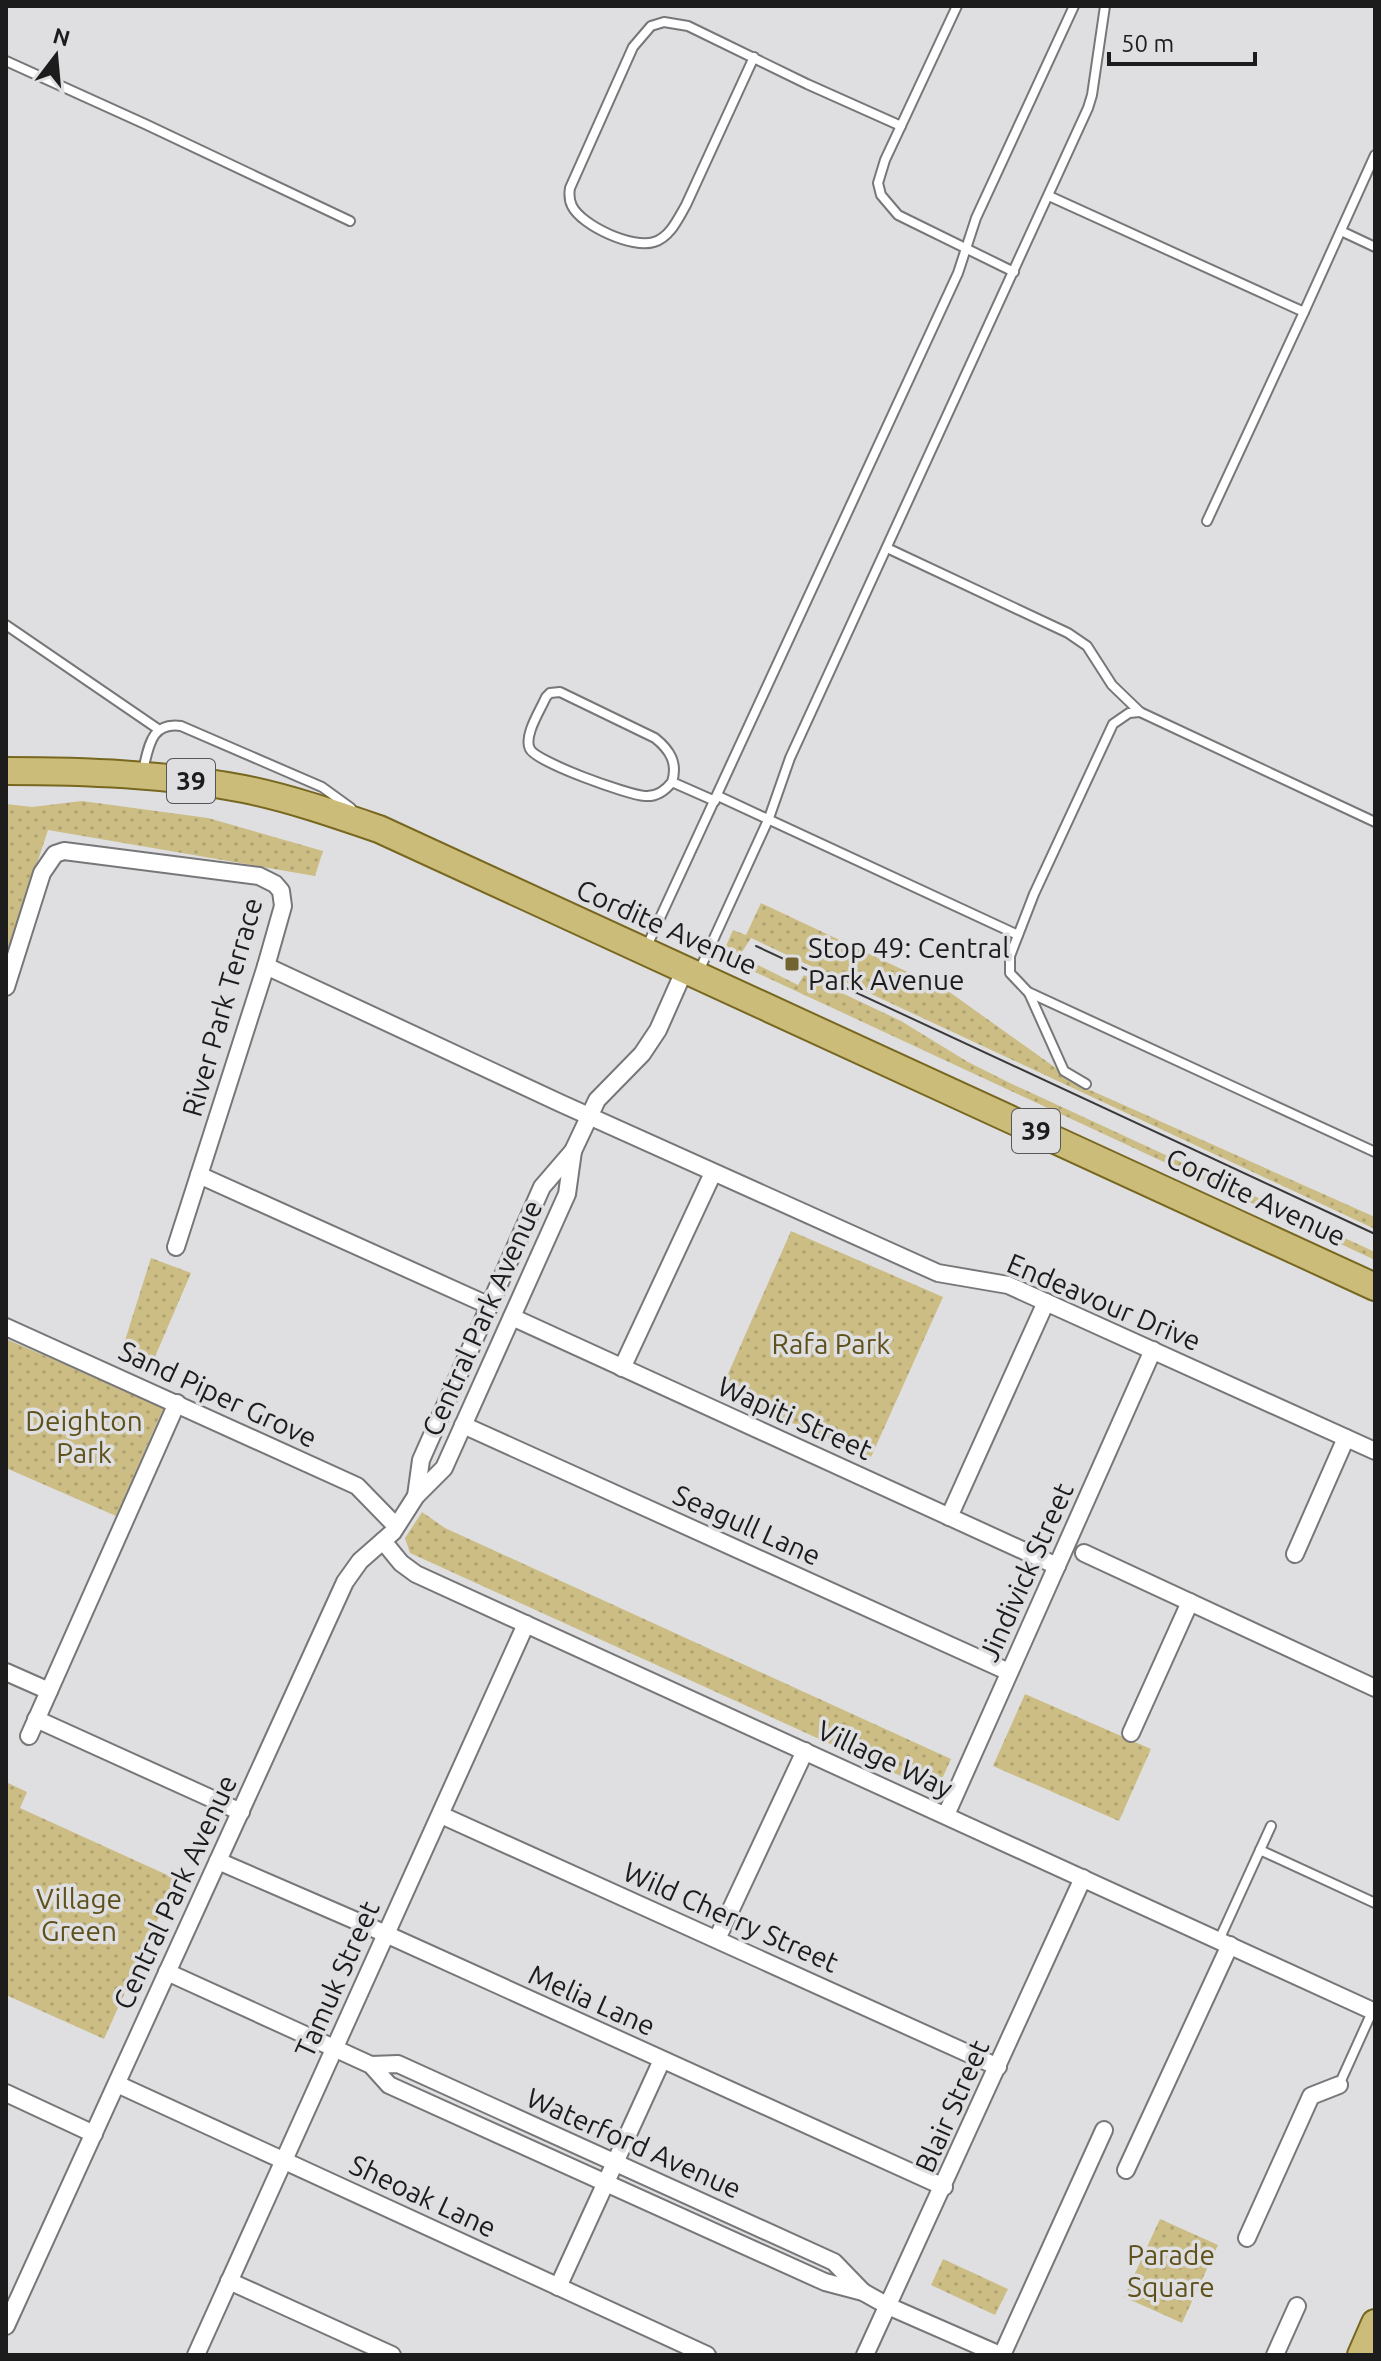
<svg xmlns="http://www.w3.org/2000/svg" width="1381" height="2361" viewBox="0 0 1381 2361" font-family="Ubuntu,sans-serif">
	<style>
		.grass { fill: url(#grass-dots) }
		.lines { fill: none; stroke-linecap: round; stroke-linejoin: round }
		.lane-casing { stroke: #777679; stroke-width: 12 }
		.street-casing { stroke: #777679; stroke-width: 20 }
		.primary-casing { stroke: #78671f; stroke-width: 30 }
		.lane { stroke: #fff; stroke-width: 8 }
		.street { stroke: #fff; stroke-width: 16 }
		.primary { stroke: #cbbc79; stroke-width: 26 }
		.tram { stroke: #39393a; stroke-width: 2 }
		.poi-dot { fill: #716431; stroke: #dfdfe2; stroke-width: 3 }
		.labels { text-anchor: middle; stroke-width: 7; stroke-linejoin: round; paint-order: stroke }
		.shield { fill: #dfdfe2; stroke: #565658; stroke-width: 2 }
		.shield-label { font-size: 26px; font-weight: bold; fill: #1c1c1d }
		.street-label { font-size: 28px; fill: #1c1c1d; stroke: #dfdfe2 }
		.poi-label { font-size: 28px; fill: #1c1c1d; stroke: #dfdfe2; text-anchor: start }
		.park-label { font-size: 28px; fill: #5e511b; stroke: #dfdfe2 }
	</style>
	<defs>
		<pattern id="grass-dots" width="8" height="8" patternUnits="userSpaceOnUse" patternTransform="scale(2)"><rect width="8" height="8" fill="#ccbd85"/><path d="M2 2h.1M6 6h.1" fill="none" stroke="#afa272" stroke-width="1.8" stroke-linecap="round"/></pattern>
	</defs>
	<rect width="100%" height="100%" fill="#dfdfe2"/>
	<g class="grass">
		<path d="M82,801L208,818L323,851L315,876L48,830L6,957V804L32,807Z"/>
		<path d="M761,903L948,991L1081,1086L1375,1217V1229L751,938L742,952L746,959L798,985L804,975L901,1021L968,1062L1010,1083L1375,1252V1260L727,959L731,949L726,946L733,930L746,935Z"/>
		<path d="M791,1231L943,1297L871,1457L720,1392Z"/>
		<path d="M151,1258L191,1273L151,1366L121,1353Z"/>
		<path d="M6,1339L164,1407L116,1516L6,1468Z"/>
		<path d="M422,1512L445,1528L951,1759L936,1792L410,1553L405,1538Z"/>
		<path d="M1025,1694L1151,1749L1119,1821L993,1766Z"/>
		<path d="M6,1782L27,1792L20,1808L176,1879L104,2039L6,1995Z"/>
		<path d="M1160,2219L1218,2245L1182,2323L1124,2297Z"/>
		<path d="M943,2259L1008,2289L995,2315L931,2285Z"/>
	</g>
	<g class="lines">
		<g class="lane-casing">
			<g id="lane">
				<path d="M957,6L885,160L878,183L881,195L898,215L1014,272"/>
				<path d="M754,57L686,205C678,219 670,237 654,242C633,249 582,226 572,206C569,200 569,194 570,188L633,47L651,26L664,22L688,26L807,84L901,126"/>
				<path d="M6,61L145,124L350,221"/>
				<path d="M1049,196L1304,312L1207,521"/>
				<path d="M1341,231L1375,247"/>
				<path d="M1304,312L1375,155"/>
				<path d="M887,548L1068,633L1087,646L1112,685L1140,712L1375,822"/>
				<path d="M6,625L158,729"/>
				<path d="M1140,712L1129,713L1113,724L1034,894L1010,956V973L1028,992L1375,1152"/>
				<path d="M143,770C149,746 151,722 181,726L322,787L351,808"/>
				<path d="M672,782C678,763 670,750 655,738L560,692L550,693L546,697C541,709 523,736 530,749C536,762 628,795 645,796C657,797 665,791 672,782L715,801"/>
				<path d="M718,796L1018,935"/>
				<path d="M647,946L958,273L976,218L1074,6"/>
				<path d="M699,971L769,818L790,758L1088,108L1092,95L1105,6"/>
				<path d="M1029,993L1064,1071L1086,1084"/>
				<path d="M1260,1850L1375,1903"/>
				<path d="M1219,1940L1271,1826"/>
				<path d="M1339,2085L1372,2012"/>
			</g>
		</g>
		<g class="street-casing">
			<g id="street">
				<path d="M266,966L560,1103L938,1273L1008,1285L1375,1451"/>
				<path d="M6,987L42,873L55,854L64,851L259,876L275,884L281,891L283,906L266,966L176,1247"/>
				<path d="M199,1175L490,1306"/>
				<path d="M512,1317L1057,1566"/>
				<path d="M6,1327L357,1486L396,1526"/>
				<path d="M622,1368L713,1173"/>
				<path d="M463,1425L1009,1672"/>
				<path d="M416,1496L421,1460L542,1187L573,1151L597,1100L642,1054L658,1030L685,969"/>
				<path d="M949,1517L1046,1302"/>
				<path d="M383,1541L401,1563L416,1574L1375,2012"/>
				<path d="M1084,1553L1375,1688"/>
				<path d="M1295,1554L1346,1438"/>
				<path d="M6,1672L49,1691"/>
				<path d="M36,1719L241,1812"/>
				<path d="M1131,1733L1190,1602"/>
				<path d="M29,1736L177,1403"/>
				<path d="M441,1815L998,2067"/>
				<path d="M946,1815L1153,1350"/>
				<path d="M218,1861L368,1926L944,2187"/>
				<path d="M717,1939L805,1751"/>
				<path d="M167,1972L371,2065L389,2085L825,2282L863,2292L888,2306L1000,2355"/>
				<path d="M371,2065L398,2064L834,2262L863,2292"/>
				<path d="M117,2084L707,2355"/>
				<path d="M6,2093L94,2134"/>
				<path d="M1126,2170L1230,1945"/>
				<path d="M1247,2238L1311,2096L1339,2085"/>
				<path d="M229,2281L392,2355"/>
				<path d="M558,2287L662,2060"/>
				<path d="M6,2326L345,1582L360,1561L393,1532L416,1496L444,1468L567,1194L573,1151"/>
				<path d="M196,2355L526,1624"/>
				<path d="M865,2355L1083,1878"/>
				<path d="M1002,2355L1104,2130"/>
				<path d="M1275,2355L1297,2306"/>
			</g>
		</g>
		<g class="primary-casing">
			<g id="primary">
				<path d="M6,771C86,771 165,774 244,789C289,798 335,814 379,829L1375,1287"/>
				<path d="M1361,2355L1375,2323"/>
			</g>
		</g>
		<use href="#lane" class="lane"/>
		<use href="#street" class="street"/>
		<use href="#primary" class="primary"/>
		<path class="tram" d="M756,946L1375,1234"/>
	</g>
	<rect class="poi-dot" x="784" y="956" width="16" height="16" rx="4"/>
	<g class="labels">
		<g class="shield">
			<rect x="167" y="759" width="48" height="44" rx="6"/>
			<rect x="1012" y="1109" width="48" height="44" rx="6"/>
		</g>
		<g class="shield-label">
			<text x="191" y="790">39</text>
			<text x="1036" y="1140">39</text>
		</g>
		<g class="street-label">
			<text transform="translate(667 927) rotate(24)" y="10">Cordite Avenue</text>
			<text transform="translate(222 1007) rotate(-74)" y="10">River Park Terrace</text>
			<text transform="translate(1256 1197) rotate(25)" y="10">Cordite Avenue</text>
			<text transform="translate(1104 1302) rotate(23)" y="10">Endeavour Drive</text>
			<text transform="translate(482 1318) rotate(-66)" y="10">Central Park Avenue</text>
			<text transform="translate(218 1394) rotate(25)" y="10">Sand Piper Grove</text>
			<text transform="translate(795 1418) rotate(24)" y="10">Wapiti Street</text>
			<text transform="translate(747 1525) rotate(24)" y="10">Seagull Lane</text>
			<text transform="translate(1026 1572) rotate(-66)" y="10">Jindivick Street</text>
			<text transform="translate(885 1759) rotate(25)" y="10">Village Way</text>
			<text transform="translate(175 1892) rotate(-65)" y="10">Central Park Avenue</text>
			<text transform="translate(731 1917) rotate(24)" y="10">Wild Cherry Street</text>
			<text transform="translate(337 1979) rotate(-66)" y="10">Tamuk Street</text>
			<text transform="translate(592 2000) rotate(24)" y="10">Melia Lane</text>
			<text transform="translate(952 2106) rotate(-66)" y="10">Blair Street</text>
			<text transform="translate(634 2143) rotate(24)" y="10">Waterford Avenue</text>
			<text transform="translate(423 2196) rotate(25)" y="10">Sheoak Lane</text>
		</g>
		<g class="poi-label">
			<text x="808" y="958">Stop 49: Central<tspan x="808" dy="32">Park Avenue</tspan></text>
		</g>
		<g class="park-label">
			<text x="831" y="1354">Rafa Park</text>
			<text x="84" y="1431">Deighton<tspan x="84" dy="32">Park</tspan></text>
			<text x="79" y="1909">Village<tspan x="79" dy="32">Green</tspan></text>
			<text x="1171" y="2265">Parade<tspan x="1171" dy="32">Square</tspan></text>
		</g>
	</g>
	<rect width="1381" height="2361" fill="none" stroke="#1c1c1d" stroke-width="16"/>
	<g transform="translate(56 56) rotate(16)" stroke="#dfdfe2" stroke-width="6" paint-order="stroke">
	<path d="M0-6L14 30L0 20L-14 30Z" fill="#1c1c1d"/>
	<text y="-12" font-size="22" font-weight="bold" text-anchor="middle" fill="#1c1c1d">N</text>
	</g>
	<path d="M1109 52v12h146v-12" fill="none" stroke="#1c1c1d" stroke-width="4"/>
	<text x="1121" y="52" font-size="24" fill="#1c1c1d" stroke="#dfdfe2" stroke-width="6" paint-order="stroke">50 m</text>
</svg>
